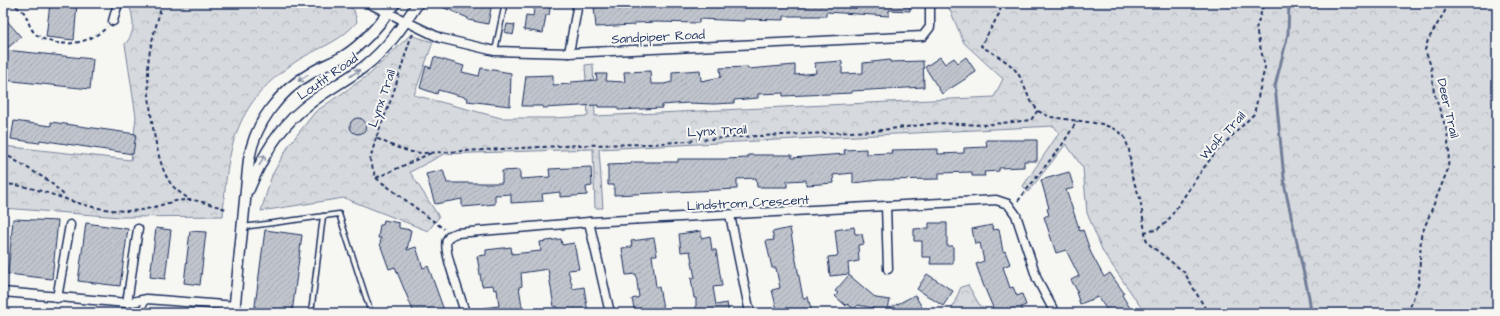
<svg xmlns="http://www.w3.org/2000/svg" width="1500" height="316" viewBox="0 0 1500 316" font-family="'Architects Daughter',sans-serif">
	<style>
		.forest { fill: url(#forest-crowns); stroke: #78849e }
		.lines { fill: none; stroke-linecap: round; stroke-linejoin: round }
		.stream { stroke: #717e99; stroke-width: 3 }
		.building { fill: url(#building-hatch); stroke: #1b2f5e }
		.service-casing { stroke: #1b2f5e; stroke-width: 7 }
		.minor-casing { stroke: #1b2f5e; stroke-width: 11 }
		.tertiary-casing { stroke: #1b2f5e; stroke-width: 13 }
		.path { stroke: #1b2f5e; stroke-width: 2; stroke-dasharray: 4 3; stroke-linecap: butt }
		.service { stroke: #f6f6f2; stroke-width: 4 }
		.minor { stroke: #f6f6f2; stroke-width: 8 }
		.tertiary { stroke: #f6f6f2; stroke-width: 10 }
		.oneway { stroke: #8892a8 }
		.labels { text-anchor: middle; stroke-width: 4; stroke-linejoin: round; paint-order: stroke }
		.street-label { font-size: 13px; fill: #1b2f5e; stroke: #f6f6f2 }
	</style>
	<defs>
		<pattern id="forest-crowns" width="20" height="18" patternUnits="userSpaceOnUse"><rect width="20" height="18" fill="#d6d9dd"/><path d="M2 6a3 3 0 1 1 6 0M12 15a3 3 0 1 1 6 0" fill="none" stroke="#b7bbc0"/></pattern>
		<pattern id="building-hatch" width="6" height="6" patternUnits="userSpaceOnUse"><rect width="6" height="6" fill="#c0c4cd"/><path d="M-1 1l2-2M0 6l6-6M5 7l2-2" fill="none" stroke="#a4a9b2"/></pattern>
	</defs>
	<rect width="100%" height="100%" fill="#f6f6f2"/>
	<filter id="ink" filterUnits="userSpaceOnUse"><feTurbulence type="fractalNoise" baseFrequency=".025" numOctaves="2"/><feDisplacementMap in="SourceGraphic" scale="8" xChannelSelector="R" yChannelSelector="G"/><feConvolveMatrix kernelMatrix="1 2 1 2 8 2 1 2 1" color-interpolation-filters="sRGB"/></filter>
	<g filter="url(#ink)">
		<g class="forest">
			<path d="M129,3H343L354,10L357,22C336,46 314,48 291,65C234,105 227,151 223,216L120,217L3,208V146L131,160L136,117L125,44C137,31 133,19 129,3Z"/>
			<path d="M947,3H1497V313H1145L1103,252L1087,213L1083,168L1066,144L1028,192L1023,186L1059,133L1054,126L599,149L603,208H595L593,149L444,154L410,172L439,217L428,231L344,198L261,211L272,175L289,145L315,112L370,74L410,35L433,42L414,95L501,118H554L588,116L585,65L593,64L595,116L994,97L1003,79L964,43Z"/>
			<path d="M968,285L984,313H950L961,287Z"/>
		</g>
		<g class="lines">
			<path class="stream" d="M1289,3L1288,34L1275,86L1285,188L1309,297L1311,313"/>
		</g>
		<g class="building">
			<path d="M50,3H77L74,40L46,37Z"/>
			<path d="M433,3H492L488,24L468,20V18Z"/>
			<path d="M535,3H551L549,15H546L543,33L524,30L526,15L533,16Z"/>
			<path d="M615,3H677V5L704,6V3H910V11L889,10V16L826,12V16H784V20L745,19V21L699,19V23L656,22L634,23L635,25L596,27L594,7L616,5Z"/>
			<path d="M3,16L21,37L5,50L93,59L90,89L3,80Z"/>
			<path d="M507,24L515,25L513,35L505,32Z"/>
			<path d="M434,57L464,66L462,72L479,76L481,68L511,73L510,106L467,101L468,98L438,90L437,94L420,88L426,66L431,68Z"/>
			<path d="M940,57L945,64L954,58L958,63L966,57L976,72L942,94L925,67Z"/>
			<path d="M890,60V62L923,61L924,87L852,91V93L783,96V93L758,94V98L734,100V103L714,104L688,103L662,105V108L642,109L618,110V107H598V105L543,108V106H522L526,76L553,75V85L571,84V82L597,80L596,74H607L606,81L625,82L624,72L650,71L651,84H664L672,82V72L700,70L701,81L721,77L720,68L748,67V69L795,65V75L816,73L815,63L842,61V74L863,73V63Z"/>
			<circle cx="358" cy="126" r="8"/>
			<path d="M14,121L51,126V122L136,134L133,154L40,140L39,143L11,139Z"/>
			<path d="M986,140H1037V161H1024V167L999,168V171L984,172L985,176H972V172L939,173V179L879,180L853,183V173L833,175L834,183L806,185V180L787,181V187H757L756,178L737,179V189L614,195V185H608V165L631,164V162H678V159H725L748,158V155H792V158L816,156L845,154L844,150L866,149V154L892,153L891,150L938,149V154L964,153V148L987,147Z"/>
			<path d="M591,167L592,186L586,187L587,195L560,197V192L542,194L543,201L511,203V194L495,195V204L475,206L462,207V199L435,204L426,174L443,170L447,183H502V171L520,170V179L550,177L549,169Z"/>
			<path d="M1069,172L1074,188L1066,190L1080,231L1083,230L1091,253L1104,277L1110,273L1124,293L1122,295L1133,313H1109L1098,297L1080,304L1076,292H1078L1071,280L1079,276L1066,250L1056,253L1044,217L1049,215L1047,209L1049,208L1041,180Z"/>
			<path d="M13,219L58,221L52,279L8,274Z"/>
			<path d="M384,220L399,223V228L411,230L407,250L416,247L423,268L428,266L445,313H414L395,267L389,269L380,244L381,238H378L380,225H383Z"/>
			<path d="M86,223L128,229L120,286L78,281Z"/>
			<path d="M929,223H947V246H953V264H930L931,257H922V241H914V229L929,228Z"/>
			<path d="M992,225L993,230L999,229L1003,252L1005,251L1010,264L1003,267L1010,288L1013,287L1017,296L1022,294L1026,305L1021,307L1024,313H998L996,310H994L983,284L976,264L984,261L980,243L975,244L972,229Z"/>
			<path d="M854,227L855,234H862L864,244L858,245L859,261L848,263L849,274L830,276L828,257L838,256L835,230Z"/>
			<path d="M156,228L171,230L165,279L150,277Z"/>
			<path d="M790,228L803,298L808,297L812,313H778L775,302L772,290L780,288L776,268H772L766,241L774,240L772,232Z"/>
			<path d="M265,230L302,235L292,313H254Z"/>
			<path d="M190,231L206,232L200,285L184,283Z"/>
			<path d="M701,231V238L710,236L712,250H716L722,286L713,287L716,305L727,303L729,313H696V298H694L691,278H695L690,251L681,252L679,234Z"/>
			<path d="M654,238L657,255H652L656,287H659L664,313H635L632,299L639,297L636,274L626,275L622,248L632,247L631,241Z"/>
			<path d="M561,239L562,245L574,243L579,269L568,270L573,289L584,287L588,313H558L557,306L554,307L548,269L521,273L522,286L519,287L523,313H483V308L499,306L497,289L494,290L493,285L482,286L477,256L486,255V250L511,247L512,254L541,251L540,242Z"/>
			<path d="M927,274L953,291L943,306L917,289Z"/>
			<path d="M849,275L876,298L890,300L888,309L915,295L925,313H872L873,308L858,305L854,309L847,304L846,306L835,296L838,293L835,291Z"/>
		</g>
		<g class="lines">
			<g class="service-casing">
				<g id="service">
					<path d="M495,51L505,3"/>
					<path d="M243,227L339,214L371,313"/>
					<path d="M140,313L147,299"/>
					<path d="M311,313L323,216"/>
				</g>
			</g>
			<g class="minor-casing">
				<g id="minor">
					<path d="M368,3L440,38L495,51L569,53L923,36L930,27V3"/>
					<path d="M113,21L118,3"/>
					<path d="M569,53L578,3"/>
					<path d="M886,206L888,269"/>
					<path d="M730,215L750,313"/>
					<path d="M589,222L610,313"/>
					<path d="M3,292L127,303L147,299L236,306"/>
					<path d="M57,298L70,225"/>
					<path d="M127,303L138,229"/>
					<path d="M465,313C462,299 442,250 447,240C449,235 453,234 457,233L589,222L996,200L1008,204L1016,215L1037,279L1055,313"/>
				</g>
			</g>
			<g class="tertiary-casing">
				<g id="tertiary">
					<path d="M249,189C260,163 272,139 292,119C313,97 341,84 365,66C387,49 403,26 418,3"/>
					<path d="M234,313L249,159C255,123 279,91 311,73C322,66 334,62 344,56C365,43 381,23 395,3"/>
				</g>
			</g>
			<g class="path">
				<path d="M10,3C14,6 22,9 25,14C29,21 29,29 37,35C57,50 90,44 107,27"/>
				<path d="M162,3C158,20 152,38 149,56C145,83 154,159 169,181C174,189 182,194 189,199"/>
				<path d="M413,34L410,40L392,97L376,138C393,146 406,153 425,153L581,145L651,144L736,137L874,131L937,123L983,125L1031,120L1038,110C1028,100 1026,89 1020,77C1012,62 995,55 981,46L999,14L1002,3"/>
				<path d="M1038,111L1050,117L1102,124L1117,130L1124,136L1129,149L1132,177L1140,198L1146,239L1150,245L1184,272L1208,313"/>
				<path d="M376,138L370,160L376,178L431,153"/>
				<path d="M3,153L49,181L66,197"/>
				<path d="M376,178L444,229"/>
				<path d="M3,184C38,185 69,204 104,209C117,211 133,212 146,209C162,206 174,199 191,200C203,201 215,206 226,209"/>
				<path d="M1018,201L1062,145L1077,121"/>
				<path d="M1144,232L1156,230L1167,222L1200,173L1215,153L1254,114L1265,67L1256,29L1264,3"/>
				<path d="M1408,313L1419,282L1421,236L1448,169L1449,152L1447,131L1434,93L1431,66L1425,50L1428,40L1445,11L1446,3"/>
			</g>
			<use href="#service" class="service"/>
			<use href="#minor" class="minor"/>
			<use href="#tertiary" class="tertiary"/>
		</g>
		<defs><path id="oneway-shaft" d="M-6 0H5M1.5-3L5.5 0L1.5 3" fill="none" stroke-width="1.6" stroke-linecap="round" stroke-linejoin="round"/></defs>
		<g class="oneway">
			<use href="#oneway-shaft" transform="translate(355 73) rotate(-35)"/>
			<use href="#oneway-shaft" transform="translate(303 78) rotate(147)"/>
			<use href="#oneway-shaft" transform="translate(262 160) rotate(-64)"/>
		</g>
	</g>
	<g class="labels">
		<g class="street-label">
			<text transform="translate(658 36) rotate(-3)" y="5">Sandpiper Road</text>
			<text transform="translate(327 76) rotate(-35)" y="5">Loutit Road</text>
			<text transform="translate(381 98) rotate(-71)" y="5">Lynx Trail</text>
			<text transform="translate(1449 108) rotate(77)" y="5">Deer Trail</text>
			<text transform="translate(717 130) rotate(-3)" y="5">Lynx Trail</text>
			<text transform="translate(1222 135) rotate(-47)" y="5">Wolf Trail</text>
			<text transform="translate(748 202) rotate(-3)" y="5">Lindstrom Crescent</text>
		</g>
	</g>
	<rect width="1500" height="316" fill="none" stroke="#f6f6f2" stroke-width="16"/>
	<rect x="8" y="8" width="1484" height="300" fill="none" stroke="#1b2f5e" stroke-width="1.5" filter="url(#ink)"/>
</svg>
